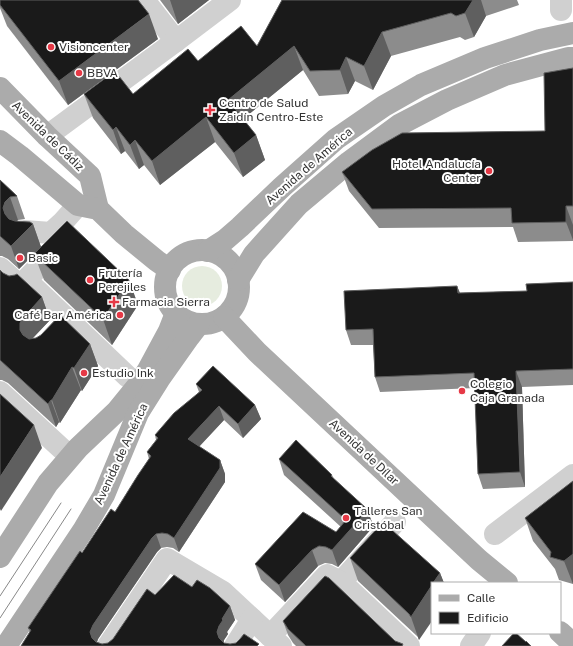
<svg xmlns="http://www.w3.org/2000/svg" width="573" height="646" viewBox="0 0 573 646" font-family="'Public Sans',sans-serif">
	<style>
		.green { fill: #e6ecdf }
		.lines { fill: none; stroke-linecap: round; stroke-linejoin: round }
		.minor { stroke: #d0d0d0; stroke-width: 22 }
		.major { stroke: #ababab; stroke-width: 22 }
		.tram { stroke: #888; stroke-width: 1 }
		.wall { fill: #8c8c8c }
		.shaded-wall { fill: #5f5f5f }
		.building { fill: #1a1a1a; stroke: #5f5f5f }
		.poi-dot { fill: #e63946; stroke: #fff; stroke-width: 1.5 }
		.labels { text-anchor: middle; stroke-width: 4; stroke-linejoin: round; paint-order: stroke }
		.poi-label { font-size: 12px; fill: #333; stroke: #fff; text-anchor: start }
		.street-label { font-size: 12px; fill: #333; stroke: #fff }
	</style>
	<rect width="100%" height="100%" fill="#fff"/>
	<circle class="green" cx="202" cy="286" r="20"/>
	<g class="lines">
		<g class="minor">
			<path d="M144,0L176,41"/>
			<path d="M561,0V10"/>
			<path d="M47,136L176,41L230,0"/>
			<path d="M24,231L51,233L62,223L78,205"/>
			<path d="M0,268L20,286L60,245"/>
			<path d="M26,280L128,377"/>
			<path d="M0,392L62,449"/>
			<path d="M495,534L573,475"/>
			<path d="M341,582L395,522"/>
			<path d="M270,636L327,575L341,582L409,646"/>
			<path d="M108,646L167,559L223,592L281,646"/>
			<path d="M235,646L252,619"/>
			<path d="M471,646L480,633"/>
		</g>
		<g class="major">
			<path d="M0,88L47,136L90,176L98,209"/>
			<path d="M0,141L20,156L78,205L98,209L124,234L157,261L170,270"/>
			<circle cx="202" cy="287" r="37"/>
			<path d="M208,251L225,240L240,227L282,187L336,139L384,106L421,85L485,58L540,40L573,33"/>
			<path d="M238,280L254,254L299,204L349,162L399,125L447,100L505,75L568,58H573"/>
			<path d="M224,317L257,352L479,560L507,583"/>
			<path d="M0,557L48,483L78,448L117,411L139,384L148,370L169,331L176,313"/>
			<path d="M560,632L573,644"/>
			<path d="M6,646L84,529L104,495L138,413L160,378L189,337L199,324"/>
		</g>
		<g class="tram">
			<path d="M0,596L61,503"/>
			<path d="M0,618L71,509"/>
		</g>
	</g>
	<g class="wall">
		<path d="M0,0L158,39L68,105L7,26L0,8Z"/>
		<path d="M160,0H209L178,24Z"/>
		<path d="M282,0H517L519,5L486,16L474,37L465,40L460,37L391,56L373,90L355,81L348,94L319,96L303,70L243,119L256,135L265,160L243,177L215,142L160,185L144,165L139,169L125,151L121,154L93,118L84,94H133L198,61L257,46Z"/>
		<path d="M573,68V241L518,242L513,227L379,228L349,191L342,172L545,131Z"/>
		<path d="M0,180L17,196L25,219L18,220L17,221L33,224L41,247L19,269L8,259L2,256H0Z"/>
		<path d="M34,254L129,280L138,305L112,345L44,280Z"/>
		<path d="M0,270L3,273L42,297L50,320L33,338L90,344L98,366L82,391L81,390L60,423L59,422L56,427L8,383L2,380H0Z"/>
		<path d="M573,282V385L522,387L525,487L483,489L478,474L475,388L380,392L375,377L373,345H351L346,330L457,286L460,293L527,291Z"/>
		<path d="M196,384L255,405L261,419L243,438L224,420L199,447L220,460L225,474V482L179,552L173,548L167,547L161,548L157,552L98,639L97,642L102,644L108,643L113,639L155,595L192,587L230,606L235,620L227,632L228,634L224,640V643L230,644L21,646L30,633L28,628L82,553L115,512L149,459L147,452L156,440L155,435L199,392Z"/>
		<path d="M279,459L332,475L334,479L367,509L373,525L372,527V528L338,567L332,564L325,563L318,566L285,602L261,580L255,564L336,532L341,527L284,475Z"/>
		<path d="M573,481V584L559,580L555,569L533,541L525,518Z"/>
		<path d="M350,558L440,573L444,583H432L419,640L418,637L358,581Z"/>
		<path d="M283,621L395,641L403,646H296L293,643L288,635Z"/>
	</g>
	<g class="shaded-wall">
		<path d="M170,0H209L178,24Z"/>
		<path d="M473,0H481L486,16L474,37L465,13Z"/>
		<path d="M149,14L158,39L68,105L59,81Z"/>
		<path d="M382,32L391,56L373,90L364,66Z"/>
		<path d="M294,46L303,70L237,124L228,100Z"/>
		<path d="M346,57L355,81L348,94L340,70Z"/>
		<path d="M206,117L215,142L160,185L152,161Z"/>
		<path d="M116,127L125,151L121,154L113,130Z"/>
		<path d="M256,135L265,160L243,177L234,153Z"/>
		<path d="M135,140L144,165L139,169L130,145Z"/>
		<path d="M10,197L18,220L13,224L5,214L3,208L5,202Z"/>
		<path d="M566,206L573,225V240L566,222Z"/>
		<path d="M33,224L41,247L19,269L11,246Z"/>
		<path d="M129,280L138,305L112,345L103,319Z"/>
		<path d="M457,286L463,301L458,293Z"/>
		<path d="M42,297L50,320L31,340L28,346L20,330V323L23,318Z"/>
		<path d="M90,344L98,366L82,391L74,368Z"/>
		<path d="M72,367L81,390L60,423L52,400Z"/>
		<path d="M516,371L522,387L525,487L520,472Z"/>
		<path d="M51,400L59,422L56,427L48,404Z"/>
		<path d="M255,405L261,419L243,438L238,424Z"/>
		<path d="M219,406L224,420L193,453L188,439Z"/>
		<path d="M34,425L42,448L1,511L0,509V477Z"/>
		<path d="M220,460L225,474V482L179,552L174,538Z"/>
		<path d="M367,509L373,525L372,527V528L338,567L332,550Z"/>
		<path d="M156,534L161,548L157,552L98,639L96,645L92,638L90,632L93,625L152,538Z"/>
		<path d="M312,550L318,566L285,602L279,585Z"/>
		<path d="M573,554V584L564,561Z"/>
		<path d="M440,573L444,583H433Z"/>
		<path d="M432,585V621L419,640L411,617Z"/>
		<path d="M230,606L235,620L227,632L228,634L224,640L223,646L219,638L217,632L222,619Z"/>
	</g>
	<g class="building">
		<path d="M0,0H138L149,14L59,81L0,5Z"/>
		<path d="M282,0H473L465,13L456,16L451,13L382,32L364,66L346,57L340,70L310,71L294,46L228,100L256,135L234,153L206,117L152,161L135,140L130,145L116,127L113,130L84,94L115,71L133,94L188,49L198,61L241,26L257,46Z"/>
		<path d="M573,68V206H566V222L512,223L511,208L372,209L342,172L372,150L402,133L545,131L544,73Z"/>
		<path d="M0,180L17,196L10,197L5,202L3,208L5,214L9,219L15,221L30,222L33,224L11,246L0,236Z"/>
		<path d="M67,221L129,280L103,319L34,254Z"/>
		<path d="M0,270L3,273L9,276L15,275L17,274L42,297L23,318L20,323V330L23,335L29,339L36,338L41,335L60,315L90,344L74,368L72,367L52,400H51L48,404L0,360Z"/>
		<path d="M573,282V369L516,371L520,472L478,474L474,373L375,377L373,329L346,330L344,291L457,286L458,293L527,291L526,284Z"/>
		<path d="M213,366L255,405L238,424L219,406L188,439L220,460V468L174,538L168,534L162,533L156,534L152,538L93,625L90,632L92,638L96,642L102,644L108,643L113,639L147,589L155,595L174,575L192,587L197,580L210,588L230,606L222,619L223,620L219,626L217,632L219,638L224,643L230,644L236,643L240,639L244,634L259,644L257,646H21L31,630L28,628L80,551L82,553L111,509L115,512L138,475L151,456L147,452L158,438L155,435L174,413L202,390L196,384Z"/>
		<path d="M0,394L34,425L0,477Z"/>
		<path d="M296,440L332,475L331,476L367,509L365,511L366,512L332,550L326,547L319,546L312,550L279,585L255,564L303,512L336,532L346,520L279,459Z"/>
		<path d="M573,481V554L564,561L550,557L551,552L525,518Z"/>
		<path d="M383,522L440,573L433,583H432V585L411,617L409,614L350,558Z"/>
		<path d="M325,576L329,578L395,641L403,644L402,646H306L288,629L283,621Z"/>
		<path d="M514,633H516L526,642V641L531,646H502Z"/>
	</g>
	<g class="poi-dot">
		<circle cx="51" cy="47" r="4"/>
		<circle cx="79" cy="73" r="4"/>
		<path d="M208 104h4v4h4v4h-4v4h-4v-4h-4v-4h4z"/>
		<circle cx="489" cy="171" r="4"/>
		<circle cx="20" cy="258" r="4"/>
		<circle cx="90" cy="280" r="4"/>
		<path d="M112 296h4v4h4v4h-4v4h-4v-4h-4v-4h4z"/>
		<circle cx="120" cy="315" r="4"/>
		<circle cx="84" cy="373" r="4"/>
		<circle cx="462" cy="391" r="4"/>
		<circle cx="346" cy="518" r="4"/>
	</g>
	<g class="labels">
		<g class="poi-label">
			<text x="59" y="51">Visioncenter</text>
			<text x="87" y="77">BBVA</text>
			<text x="219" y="107">Centro de Salud<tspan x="219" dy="14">Zaidín Centro-Este</tspan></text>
			<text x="481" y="168" text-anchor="end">Hotel Andalucía<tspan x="481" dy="14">Center</tspan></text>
			<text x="28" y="262">Basic</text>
			<text x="98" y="277">Frutería<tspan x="98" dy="14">Perejiles</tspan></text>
			<text x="122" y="306">Farmacia Sierra</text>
			<text x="112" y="319" text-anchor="end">Café Bar América</text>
			<text x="92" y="377">Estudio Ink</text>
			<text x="470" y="388">Colegio<tspan x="470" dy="14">Caja Granada</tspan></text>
			<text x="354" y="515">Talleres San<tspan x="354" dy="14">Cristóbal</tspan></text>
		</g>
		<g class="street-label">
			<text transform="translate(48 136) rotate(44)" y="4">Avenida de Cádiz</text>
			<text transform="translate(309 166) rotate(-41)" y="4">Avenida de América</text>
			<text transform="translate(364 452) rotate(43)" y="4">Avenida de Dílar</text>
			<text transform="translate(121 454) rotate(-65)" y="4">Avenida de América</text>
		</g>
	</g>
	<rect x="431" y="582" width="130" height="52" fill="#ffffff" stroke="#adadad"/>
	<rect x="439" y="595" width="20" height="6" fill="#ababab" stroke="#adadad"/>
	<text x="467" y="602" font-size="12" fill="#333333">Calle</text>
	<rect x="439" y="612" width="20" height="12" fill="#1a1a1a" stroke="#adadad"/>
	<text x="467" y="622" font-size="12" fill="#333333">Edificio</text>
</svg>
